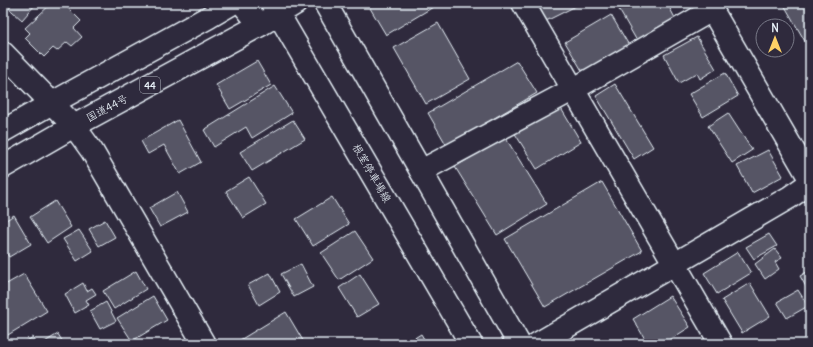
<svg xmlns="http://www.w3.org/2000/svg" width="813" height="347" viewBox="0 0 813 347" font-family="Delius,'Klee One',sans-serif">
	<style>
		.building { fill: #575565; stroke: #e8f1f8 }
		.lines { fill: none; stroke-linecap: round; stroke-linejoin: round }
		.minor-casing { stroke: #e8f1f8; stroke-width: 25 }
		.tertiary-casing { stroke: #e8f1f8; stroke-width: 25 }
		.secondary-casing { stroke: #e8f1f8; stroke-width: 25 }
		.trunk-casing { stroke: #e8f1f8; stroke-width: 25 }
		.minor { stroke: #2f2a3d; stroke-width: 22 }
		.tertiary { stroke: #2f2a3d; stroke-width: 22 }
		.secondary { stroke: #2f2a3d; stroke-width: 22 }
		.trunk { stroke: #2f2a3d; stroke-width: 22 }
		.labels { text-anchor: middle; stroke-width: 3; stroke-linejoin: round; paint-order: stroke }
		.shield { fill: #2f2a3d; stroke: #b0b5c0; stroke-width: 1 }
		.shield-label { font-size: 10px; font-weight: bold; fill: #e8f1f8 }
		.street-label { font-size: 11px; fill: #e8f1f8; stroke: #2f2a3d }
	</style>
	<rect width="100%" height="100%" fill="#2f2a3d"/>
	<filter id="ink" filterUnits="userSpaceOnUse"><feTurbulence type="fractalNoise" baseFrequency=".025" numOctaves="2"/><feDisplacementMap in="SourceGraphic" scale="8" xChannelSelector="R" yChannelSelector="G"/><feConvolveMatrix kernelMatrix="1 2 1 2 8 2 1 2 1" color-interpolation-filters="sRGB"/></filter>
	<g filter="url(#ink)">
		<g class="building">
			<path d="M3,3H32L35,5L22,20Z"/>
			<path d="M52,3H55L58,6L63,3L81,21L74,28L82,37L72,46L67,42L57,51L53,48L44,57L25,38L30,33L25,28Z"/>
			<path d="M367,3H440L386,35Z"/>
			<path d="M537,3H582L546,21Z"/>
			<path d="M626,3H667L675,18L637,41L618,8Z"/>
			<path d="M783,3H810V50Z"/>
			<path d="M611,15L630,47L584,74L565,42Z"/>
			<path d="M438,23L470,79L426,104L394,48Z"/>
			<path d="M697,37L716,69L700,79L697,73L679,83L664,55Z"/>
			<path d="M257,61L271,85L230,109L216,85Z"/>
			<path d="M517,61L537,93L447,146L428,113Z"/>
			<path d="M725,73L738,96L703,117L689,94Z"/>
			<path d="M615,84L653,147L634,159L596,96Z"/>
			<path d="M275,86L292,113L252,138L246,127L214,147L204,130Z"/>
			<path d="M559,105L581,142L537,169L514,132Z"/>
			<path d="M728,113L752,150L732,163L708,126Z"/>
			<path d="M178,120L201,162L180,174L164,145L148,154L141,141Z"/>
			<path d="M293,120L305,139L252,171L240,152Z"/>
			<path d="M505,137L547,204L497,235L455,167Z"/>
			<path d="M768,150L783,176L752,193L737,166Z"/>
			<path d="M249,177L266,204L243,218L226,191Z"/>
			<path d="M602,182L642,251L545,307L505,239Z"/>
			<path d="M177,192L188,212L160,227L149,208Z"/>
			<path d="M332,197L349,224L313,246L296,219Z"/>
			<path d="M55,201L71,227L47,243L30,217Z"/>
			<path d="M14,215L31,244L9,257L3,248V222Z"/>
			<path d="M105,220L115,237L99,246L89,229Z"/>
			<path d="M79,230L93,251L77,261L63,239Z"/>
			<path d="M355,231L373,258L339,280L321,253Z"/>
			<path d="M769,234L777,246L754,259L746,247Z"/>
			<path d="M775,249L782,258L775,262L779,269L765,279L755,264Z"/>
			<path d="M738,252L751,273L717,294L704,273Z"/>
			<path d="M301,264L313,287L294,297L281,274Z"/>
			<path d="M810,270V294L800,276Z"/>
			<path d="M136,271L146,289L114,309L103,291Z"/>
			<path d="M270,273L280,292L259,305L248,285Z"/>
			<path d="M24,274L47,311L3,338V286Z"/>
			<path d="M360,274L379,304L357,317L339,288Z"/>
			<path d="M83,283L87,291L92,288L96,294L86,300L89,305L75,313L65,294Z"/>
			<path d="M750,283L770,316L742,333L722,300Z"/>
			<path d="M798,290L808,306L787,318L777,302Z"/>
			<path d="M153,296L167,320L132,341L117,318Z"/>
			<path d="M670,296L690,327L663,344H648L633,319Z"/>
			<path d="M106,302L116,321L100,329L90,311Z"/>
			<path d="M286,312L305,344H243L240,340Z"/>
			<path d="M58,334L64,344H43V343Z"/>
			<path d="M421,334L427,344H405Z"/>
			<path d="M33,337L37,344H22Z"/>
			<path d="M623,339L625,344H614Z"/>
		</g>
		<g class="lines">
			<g class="minor-casing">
				<g id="minor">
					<path d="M242,3L260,25"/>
					<path d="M523,3L721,344"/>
					<path d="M421,171L574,89L712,10"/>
					<path d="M537,344L790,197L810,183"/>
				</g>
			</g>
			<g class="tertiary-casing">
				<g id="tertiary">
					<path d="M708,3L810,179"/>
					<path d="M3,53L74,126L92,151L204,344"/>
				</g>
			</g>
			<g class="secondary-casing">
				<g id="secondary">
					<path d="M272,3L471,344"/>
					<path d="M325,3L421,171L519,344"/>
				</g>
			</g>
			<g class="trunk-casing">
				<g id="trunk">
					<path d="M3,131L52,103L209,17L233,3"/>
					<path d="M3,167L74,126L260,25L296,3"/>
				</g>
			</g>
			<use href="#minor" class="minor"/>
			<use href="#tertiary" class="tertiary"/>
			<use href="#secondary" class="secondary"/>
			<use href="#trunk" class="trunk"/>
		</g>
	</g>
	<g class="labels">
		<rect class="shield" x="140" y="77" width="20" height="16" rx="3"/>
		<g class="shield-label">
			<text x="150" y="89">44</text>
		</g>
		<g class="street-label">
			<text transform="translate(107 108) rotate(-28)" y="4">国道44号</text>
			<text transform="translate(372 173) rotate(60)" y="4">根室停車場線</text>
		</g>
	</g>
	<rect width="813" height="347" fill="none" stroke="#2f2a3d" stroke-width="16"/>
	<rect x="8" y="8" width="797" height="331" fill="none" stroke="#e8f1f8" stroke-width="1.5" filter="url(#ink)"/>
	<g transform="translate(775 38)"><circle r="19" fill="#2f2a3d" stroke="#797a88"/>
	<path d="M0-3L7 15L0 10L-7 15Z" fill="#ffd166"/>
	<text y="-6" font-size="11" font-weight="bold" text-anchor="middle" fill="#e8f1f8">N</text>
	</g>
</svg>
